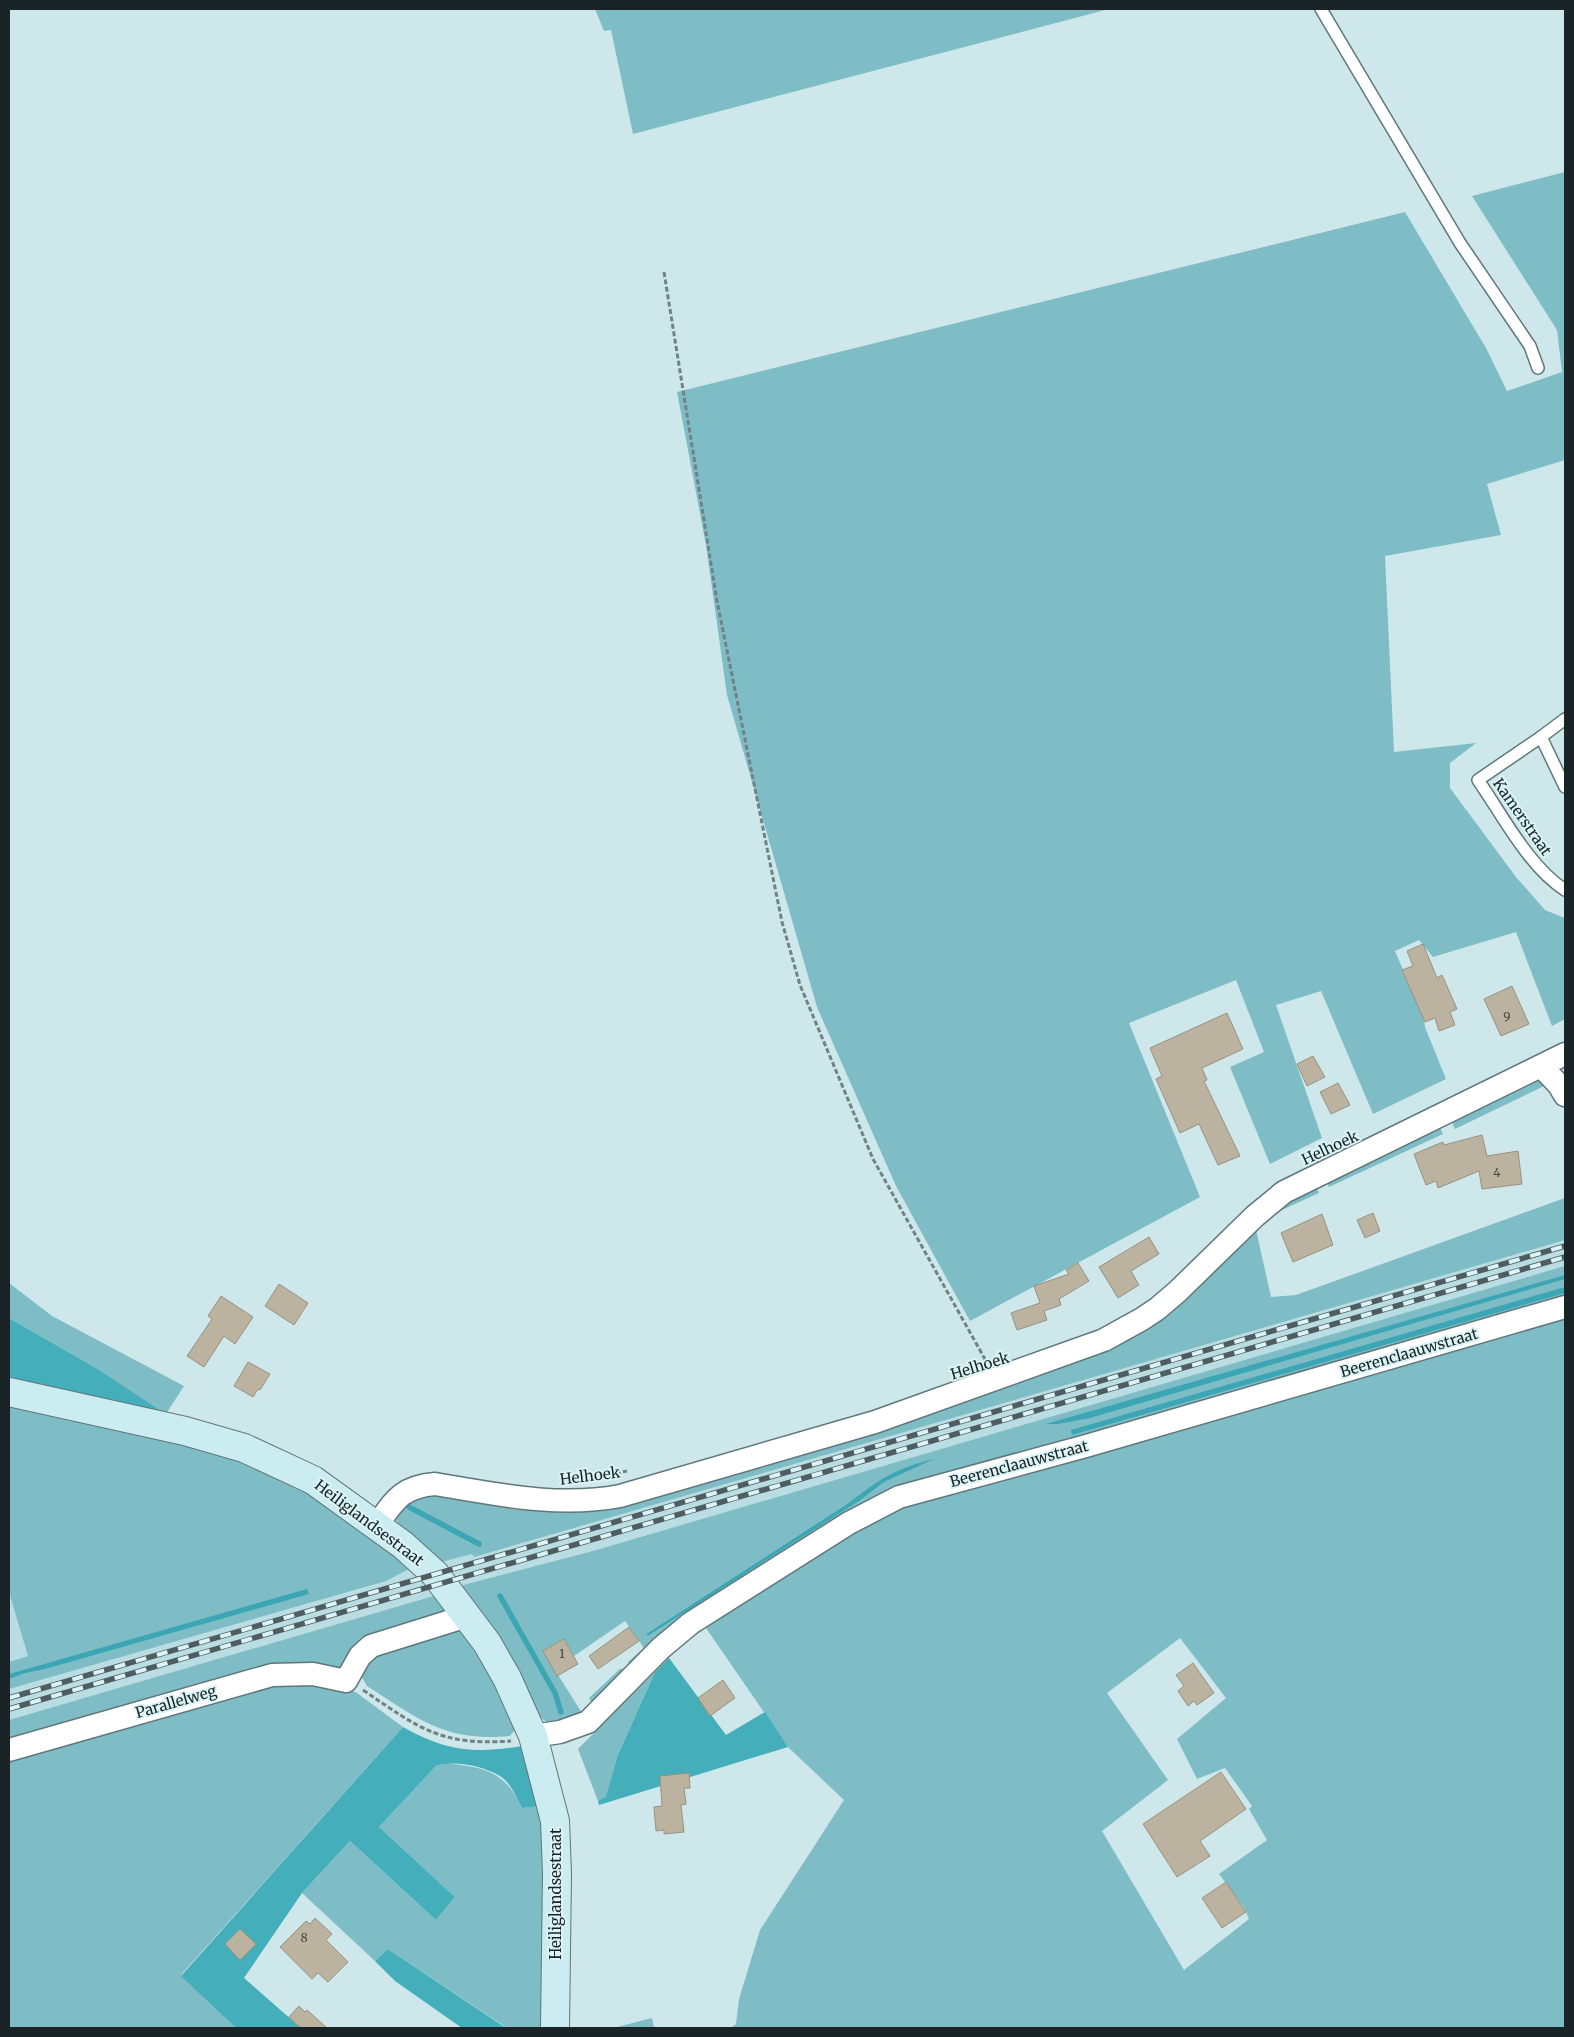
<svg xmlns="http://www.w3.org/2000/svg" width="1574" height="2037" viewBox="0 0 1574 2037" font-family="Merriweather,serif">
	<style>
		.built { fill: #b9dde2 }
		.green { fill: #7fbdc6; fill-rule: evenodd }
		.forest { fill: #45aebb }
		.water { fill: #3da6b4 }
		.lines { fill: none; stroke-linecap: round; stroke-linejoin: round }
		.stream { stroke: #3da6b4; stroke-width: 5.5 }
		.building { fill: #bbb29f; stroke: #9a917f }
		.lane-casing { stroke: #5f777a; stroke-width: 14 }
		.street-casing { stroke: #5f777a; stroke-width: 25 }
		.secondary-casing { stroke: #5f777a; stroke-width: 30 }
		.path { stroke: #708285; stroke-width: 3; stroke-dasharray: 5 2.5; stroke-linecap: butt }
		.lane { stroke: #fff; stroke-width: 11 }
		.street { stroke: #fff; stroke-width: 22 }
		.secondary { stroke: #cbedf2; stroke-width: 28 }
		.rail-casing { stroke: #4f5d60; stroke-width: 5.5 }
		.rail { stroke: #daf4f8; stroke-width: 4; stroke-dasharray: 11; stroke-linecap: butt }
		.labels { text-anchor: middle; stroke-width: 4; stroke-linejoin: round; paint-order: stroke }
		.number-label { font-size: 12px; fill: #424744 }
		.street-label { font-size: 15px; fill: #1a2325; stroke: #daf4f8 }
	</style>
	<rect width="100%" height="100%" fill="#cde7eb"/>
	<g class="built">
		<path d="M1565,1198V1284L465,1591L432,1558L1271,1298L1296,1295L1466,1236Z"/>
		<path d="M9,1420L411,1568L438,1601L9,1741Z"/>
	</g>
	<g class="green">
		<path d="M595,9H1109L633,134L611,30L604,31Z"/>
		<path d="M1565,172V460L1487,484L1501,535L1385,556L1394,752L1476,743L1450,763V788L1516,877L1545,910L1565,918V1019L1552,1026L1516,932L1433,957L1419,940L1395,951L1424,1019L1425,1027L1446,1079L1373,1114L1321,991L1276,1005L1322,1138L1270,1164L1230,1067L1264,1052L1236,980L1129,1023L1200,1197L970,1321L896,1186L817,1007L727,695L706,545L677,392L1405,212L1486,348L1507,391L1562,372L1557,330L1472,196Z"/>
		<path d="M1539,1074L1546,1085L1455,1129L1450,1118Z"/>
		<path d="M1438,1124L1443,1134L1329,1187L1325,1176Z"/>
		<path d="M1314,1182L1319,1193L1267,1217L1256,1230L1271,1297L1296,1295L1565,1198V1240L474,1557L472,1554L437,1563C428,1554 415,1546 405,1535C378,1503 416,1493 442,1492L552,1509L608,1505L884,1425L1045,1369L1120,1340L1142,1327L1166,1310L1202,1279L1264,1216L1279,1204Z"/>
		<path d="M1565,1266V1301L915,1485L631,1666L628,1662L644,1648L625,1621L574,1656L564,1639L543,1651L582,1713L551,1725L541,1718L460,1586L593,1551ZM850,1502H857L648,1636L646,1634Z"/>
		<path d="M9,1283L52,1316L184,1386L164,1417L96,1368L9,1318Z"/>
		<path d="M1565,1313V2028H731L736,2024L739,1999L760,1930L844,1800L788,1747L706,1628L899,1503ZM1180,1638L1226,1698L1177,1739L1197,1779L1225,1768L1252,1806L1249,1809L1267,1840L1219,1874L1244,1907L1249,1919L1184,1970L1102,1831L1168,1780L1107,1693Z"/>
		<path d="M9,1400L198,1446L269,1469L331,1506L411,1568L386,1581L9,1689V1662L28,1656L9,1592Z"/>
		<path d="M437,1595L444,1608L442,1614L342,1669L9,1744V1720Z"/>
		<path d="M457,1630L475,1642L515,1725V1730L510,1736C444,1742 419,1719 367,1686L360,1674L369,1656Z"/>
		<path d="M621,1668L625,1674L593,1705L589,1698Z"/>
		<path d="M655,1672L617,1757L606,1798L598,1801L578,1749Z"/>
		<path d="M260,1684L343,1686L357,1693L403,1727L181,1975L236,2028H9V1756Z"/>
		<path d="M446,1763C485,1768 504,1770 522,1808L541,1806L547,1863L545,2028H507L388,1949L375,1961L302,1893L350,1841L436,1920L455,1897L379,1827L436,1766Z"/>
		<path d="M652,2018L654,2028H613Z"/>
	</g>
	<g class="forest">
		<path d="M9,1318L96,1368L155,1407L164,1417L9,1381Z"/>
		<path d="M669,1658L726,1735L765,1712L788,1747L599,1805L598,1801L606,1797L617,1757L655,1672Z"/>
		<path d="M403,1727C446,1751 474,1754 522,1746L541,1806L522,1808C516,1797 511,1783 500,1776C483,1766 455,1760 436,1766L379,1827L455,1897L436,1920L350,1841L302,1893L244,1978L301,2028H236L181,1976Z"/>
		<path d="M388,1949L506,2028H507H462L395,1981L375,1961Z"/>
	</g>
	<g class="water">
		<path d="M1565,1275V1279L1090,1418L1058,1424H1046Z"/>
		<path d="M1565,1287V1293L1072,1435L1071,1430Z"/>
		<path d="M934,1459L884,1482L859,1501L648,1636L646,1634L850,1502C881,1478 896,1468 934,1459Z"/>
		<path d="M307,1589L309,1594L45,1669L25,1673L9,1679V1674Z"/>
	</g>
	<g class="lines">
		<g class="stream">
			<path d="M409,1507L479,1544"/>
			<path d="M500,1596L555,1693L561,1712"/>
		</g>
	</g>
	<g class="building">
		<path d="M1423,944L1437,978L1442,975L1457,1009L1450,1012L1455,1025L1439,1031L1435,1018L1425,1022L1402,970L1413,966L1407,951Z"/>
		<path d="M1512,986L1529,1024L1501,1036L1484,999Z"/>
		<path d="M1227,1013L1243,1049L1202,1068L1207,1080L1204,1081L1240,1156L1218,1165L1199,1124L1180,1133L1156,1079L1162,1076L1150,1048Z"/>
		<path d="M1313,1056L1325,1077L1307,1086L1297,1064Z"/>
		<path d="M1338,1083L1350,1105L1331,1114L1320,1092Z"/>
		<path d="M1482,1135L1487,1156L1518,1151L1522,1184L1482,1189L1479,1171L1438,1188L1436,1181L1426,1185L1414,1154L1443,1142L1444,1145Z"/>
		<path d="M1373,1213L1380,1231L1365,1238L1357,1220Z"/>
		<path d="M1322,1214L1333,1245L1293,1262L1281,1233Z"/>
		<path d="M1149,1237L1159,1254L1131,1271L1139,1285L1118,1298L1099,1267Z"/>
		<path d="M1078,1263L1089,1281L1059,1299L1061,1305L1044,1311L1047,1320L1017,1330L1011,1313L1040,1303L1034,1286L1069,1274L1066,1270Z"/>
		<path d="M279,1284L308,1303L294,1325L265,1306Z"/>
		<path d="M221,1296L253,1317L235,1344L224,1336L204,1367L187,1356L212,1319L208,1316Z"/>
		<path d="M248,1362L270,1374L260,1390L258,1389L253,1397L234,1386Z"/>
		<path d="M629,1627L639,1641L598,1669L589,1656Z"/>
		<path d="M564,1639L578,1664L557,1676L543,1651Z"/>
		<path d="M1193,1663L1214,1693L1197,1705L1194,1701L1188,1706L1178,1691L1184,1686L1176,1675Z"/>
		<path d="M723,1680L735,1698L710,1716L698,1698Z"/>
		<path d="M1221,1772L1246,1809L1200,1841L1210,1856L1177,1877L1143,1824Z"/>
		<path d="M689,1773L690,1788H684L686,1804L681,1805L684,1832L664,1834V1830L656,1831L654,1807L662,1806L660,1776Z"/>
		<path d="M1226,1882L1246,1912L1222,1928L1202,1898Z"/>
		<path d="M315,1918L332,1934L326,1940L348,1962L328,1982L318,1973L312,1979L280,1947L306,1921L310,1924Z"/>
		<path d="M240,1929L256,1944L240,1960L225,1944Z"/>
		<path d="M299,2006L305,2012L307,2010L327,2028H301L289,2017Z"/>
	</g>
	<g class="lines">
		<g class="lane-casing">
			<g id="lane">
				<path d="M1321,9L1460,243L1530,346L1538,368"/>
				<path d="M1541,737L1565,719"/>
				<path d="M1565,787L1541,737L1478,780C1503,816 1529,867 1565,890"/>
			</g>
		</g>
		<g class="street-casing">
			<g id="street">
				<path d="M1542,1067L1559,1085L1565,1095"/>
				<path d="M377,1525C395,1500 401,1487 435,1484C496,1494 558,1508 620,1496L875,1422L1104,1340L1142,1319L1157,1309L1177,1292L1255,1216L1284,1192L1565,1054"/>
				<path d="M533,1736L560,1732L588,1722L661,1648L691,1623L849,1523L899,1497L1086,1446L1565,1307"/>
				<path d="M9,1750L272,1675L313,1674L346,1681L360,1656L371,1646L467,1616"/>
			</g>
		</g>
		<g class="secondary-casing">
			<path id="secondary" d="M9,1392L185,1431L244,1448L313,1480L403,1545L435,1574L487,1643L507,1678L533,1736L555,1821L557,1873L555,2028"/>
		</g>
		<g class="path">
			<path d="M664,272L717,601L782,922L800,985L873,1159L986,1361"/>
			<path d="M586,1478L627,1471"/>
			<path d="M363,1690C419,1728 440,1746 511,1741"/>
		</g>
		<use href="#lane" class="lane"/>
		<use href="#street" class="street"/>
		<use href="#secondary" class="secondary"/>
		<g class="rail-casing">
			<g id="rail">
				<path d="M9,1698L1565,1246"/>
				<path d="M9,1709L1565,1257"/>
			</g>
		</g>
		<use href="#rail" class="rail"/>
	</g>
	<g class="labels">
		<g class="number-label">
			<text x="1507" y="1021">9</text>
			<text x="1497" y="1177">4</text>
			<text x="562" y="1658">1</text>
			<text x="304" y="1942">8</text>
		</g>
		<g class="street-label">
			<text transform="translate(1522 817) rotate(55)" y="5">Kamerstraat</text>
			<text transform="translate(1330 1148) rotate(-25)" y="5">Helhoek</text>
			<text transform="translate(1409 1353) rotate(-16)" y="5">Beerenclaauwstraat</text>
			<text transform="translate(980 1366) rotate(-17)" y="5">Helhoek</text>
			<text transform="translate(1019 1464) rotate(-15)" y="5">Beerenclaauwstraat</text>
			<text transform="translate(590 1476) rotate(-7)" y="5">Helhoek</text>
			<text transform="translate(369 1523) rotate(37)" y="5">Heiliglandsestraat</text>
			<text transform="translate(176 1702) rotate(-16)" y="5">Parallelweg</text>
			<text transform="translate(556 1894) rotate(-90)" y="5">Heiliglandsestraat</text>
		</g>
	</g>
	<rect width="1574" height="2037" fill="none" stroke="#1a2325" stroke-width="20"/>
</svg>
